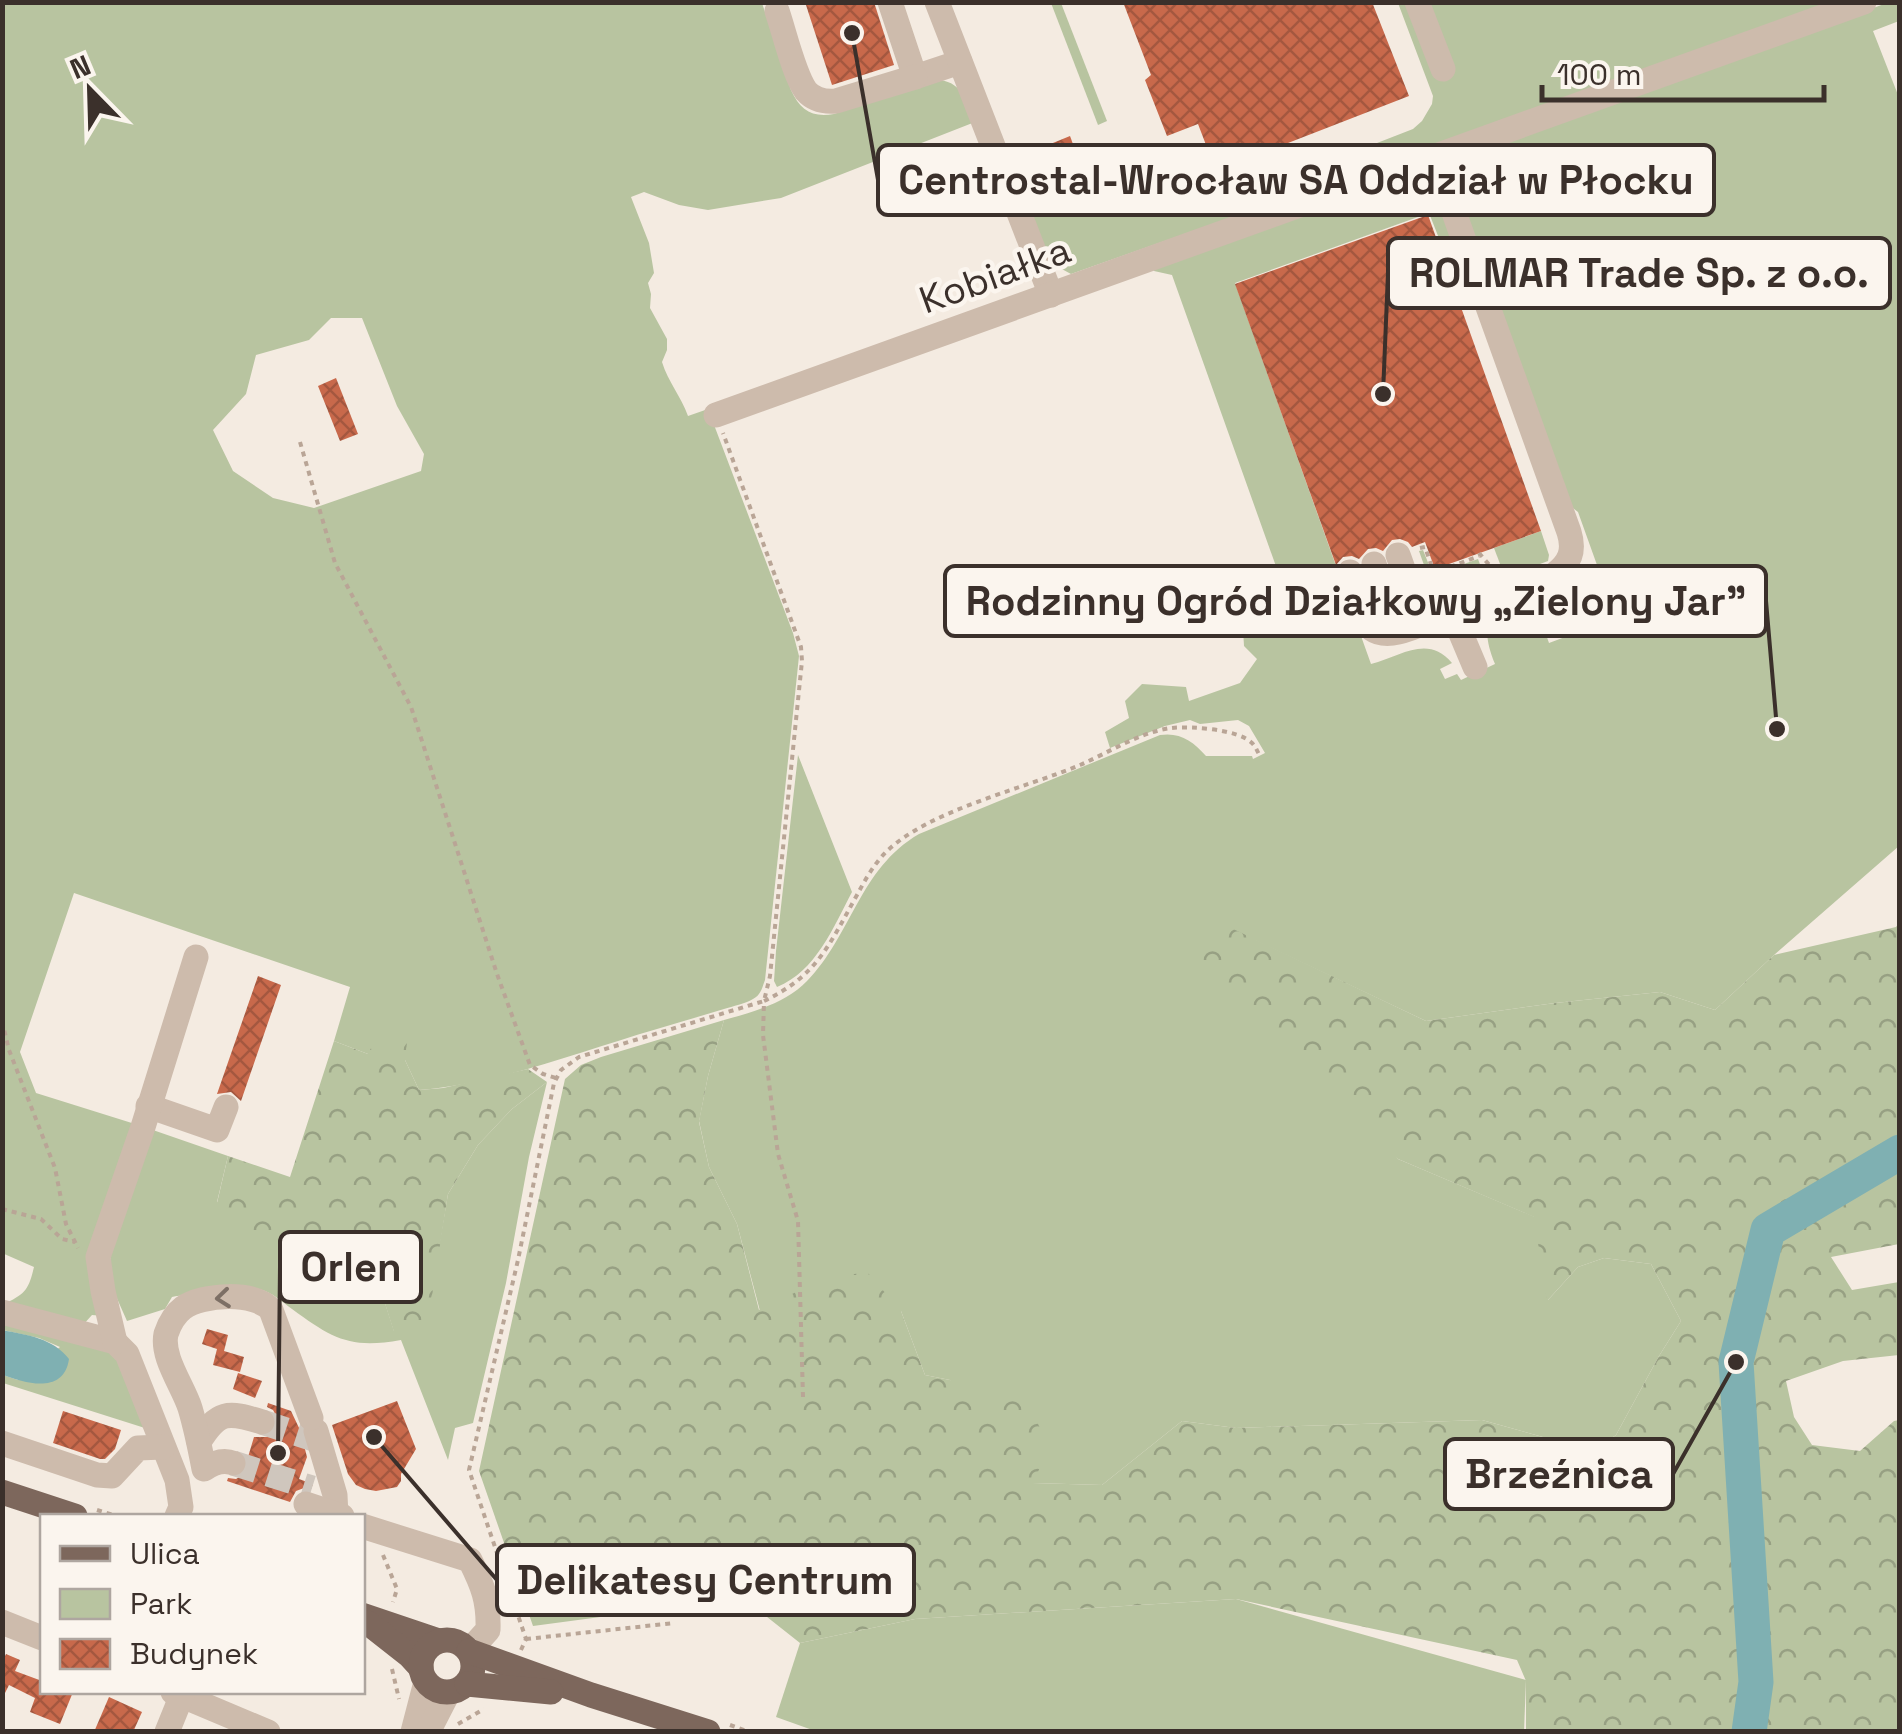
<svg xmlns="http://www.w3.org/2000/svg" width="1902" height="1734" viewBox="0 0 1902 1734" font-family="'Space Grotesk',sans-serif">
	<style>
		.green { fill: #b8c4a0; fill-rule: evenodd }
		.forest { fill: url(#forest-crowns) }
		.water { fill: #7fb0b2 }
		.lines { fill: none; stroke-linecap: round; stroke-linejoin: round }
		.river { stroke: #7fb0b2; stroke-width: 35 }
		.building { fill: url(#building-cross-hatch) }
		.minor-tunnel { stroke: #cfc6bd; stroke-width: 25; stroke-dasharray: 25 12; stroke-linecap: butt }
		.path { stroke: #b9a596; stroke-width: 4; stroke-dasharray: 5 5; stroke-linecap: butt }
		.minor { stroke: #cdbbac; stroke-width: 25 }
		.major { stroke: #7d675c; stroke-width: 25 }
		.oneway { stroke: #7d6f65 }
		.labels { text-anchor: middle; stroke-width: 9; stroke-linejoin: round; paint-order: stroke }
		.street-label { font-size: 38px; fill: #3b302b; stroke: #fbf5ee }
		.leader { fill: none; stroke: #3b302b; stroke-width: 4 }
		.callout-dot { fill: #3b302b; stroke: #fbf5ee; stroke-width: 4 }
		.callout { fill: #fbf5ee; stroke: #3b302b; stroke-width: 4 }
		.callout-label { font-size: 40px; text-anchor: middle; font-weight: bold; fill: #3b302b }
	</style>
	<defs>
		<pattern id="forest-crowns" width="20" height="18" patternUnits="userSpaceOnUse" patternTransform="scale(2.5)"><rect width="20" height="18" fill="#b8c4a0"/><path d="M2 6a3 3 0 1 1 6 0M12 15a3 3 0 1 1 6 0" fill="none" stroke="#97a083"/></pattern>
		<pattern id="building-cross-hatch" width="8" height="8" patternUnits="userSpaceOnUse" patternTransform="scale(2.5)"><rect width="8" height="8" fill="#c8694b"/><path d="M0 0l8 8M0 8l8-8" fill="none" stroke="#a4573f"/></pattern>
	</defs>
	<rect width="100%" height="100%" fill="#f4ebe1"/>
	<g class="green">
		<path d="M2,3H762L791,90C800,110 812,118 834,114L940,80C963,83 967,103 975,122L781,198L708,210L679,205L644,192L631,197L649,243L654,273L648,283L651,294L650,308L667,339V350L662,362C668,382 681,396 688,416L708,409L793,633L799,656L765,980C762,988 761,995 753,999C745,1004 733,1006 724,1009C702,1016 679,1022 657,1029C578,1052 502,1083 419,1090L405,1060L368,1054L334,1041L350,987L74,893L20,1052L36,1093L135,1124L92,1252L104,1316L92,1315L82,1326L3,1305C25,1293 28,1292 34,1267L2,1253ZM331,318H362L397,406L424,454L421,471L314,508L273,498L233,471L213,430L246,394L256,355L309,340Z"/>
		<path d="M1051,3H1061L1107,121L1098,125Z"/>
		<path d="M1398,3H1840L1071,274L1047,261L1031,215C1038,201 1054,197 1068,192L1076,212L1098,203L1091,181C1141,164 1149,201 1189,208C1206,211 1222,203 1237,197L1240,205L1361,158L1359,150L1413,129L1422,121L1432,104L1433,96Z"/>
		<path d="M1887,3H1899V21L1873,31L1900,100L1899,846L1774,955L1715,1010L1660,992L1555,1003L1426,1021L1229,928L1398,1159L1535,1217L1548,1300L1578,1267L1604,1258L1651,1264L1681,1321L1659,1356L1616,1435L1593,1451L1482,1420L1236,1428L1182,1421L1102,1485L1032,1483L950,1380L925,1375L901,1311H760L737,1224L709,1167L699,1121L708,1076L724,1020C753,1012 786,1003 807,981C852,935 859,869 919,834L1160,735C1180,732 1193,741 1206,756H1252L1253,759L1265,753L1249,726L1238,720L1200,724L1190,720L1165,726L1110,748L1105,732L1129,718L1125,701L1142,684L1186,687L1189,701L1240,683L1257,659L1244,646L1243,629L1288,600L1172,275L1154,271L1152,268L1410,176C1446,189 1445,208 1457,241L1442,246L1429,213L1235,283L1371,664C1401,656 1428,634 1452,663L1440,669L1445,679L1457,674L1461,680L1495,664C1473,611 1501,607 1544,592L1551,604L1537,609L1549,643L1616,618L1578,512L1569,505L1452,172L1458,162L1468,154Z"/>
		<path d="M1541,531L1549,555L1548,561L1505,577L1494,548Z"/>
		<path d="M1423,550L1433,575L1478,559L1489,589C1442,605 1434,595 1419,551Z"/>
		<path d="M798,755L852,892C833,928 816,971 777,987L774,981L776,951Z"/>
		<path d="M547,1082L529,1157L506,1283L473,1423L455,1428L448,1460L401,1340C350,1349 333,1339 292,1309C282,1302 272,1292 259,1289C240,1284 194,1294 172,1297L165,1309L127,1321L111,1285L110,1241L150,1129L228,1156L217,1202L300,1253L340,1244L374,1269L394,1331L440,1241L448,1194L478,1145L512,1109Z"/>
		<path d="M2,1320L110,1351L118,1357L148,1429L3,1383V1375L18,1380L60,1347L39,1338L3,1330Z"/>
		<path d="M1236,1599L1526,1680L1524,1731L818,1732L776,1717L800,1643L915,1619Z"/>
	</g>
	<g class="forest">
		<path d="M1899,923V1244L1831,1257L1852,1290L1899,1282V1355L1843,1361L1786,1381L1794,1417L1812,1445L1860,1451L1894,1421L1899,1420V1731H1526V1681L1517,1660L1236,1599L915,1619L800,1643L743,1598L533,1626L479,1471L565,1079L581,1065L601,1057L724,1020L708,1076L699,1122L709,1167L737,1224L759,1310L823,1279L867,1272L901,1311L925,1375L950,1380L1028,1403L1049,1447L1033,1483L1102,1485L1182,1421L1236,1428L1482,1420L1593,1451L1616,1435L1659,1356L1681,1321L1651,1264L1604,1258L1578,1267L1547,1301L1534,1217L1398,1159L1186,963L1229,927L1426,1021L1555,1003L1660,992L1715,1010L1774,955L1896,927Z"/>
		<path d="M381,1029L408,1033L405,1060L419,1090L443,1088L528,1069L547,1082L512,1109L478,1145L448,1194L432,1296L421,1324L394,1332L374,1269L340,1244L300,1253L262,1246L231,1228L217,1203L228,1156L290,1177L334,1041L368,1054Z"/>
	</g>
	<path class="water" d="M2,1330C27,1335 53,1338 69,1359C64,1394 27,1384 3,1375Z"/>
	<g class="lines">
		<path class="river" d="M1749,1732L1756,1682L1736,1362L1768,1230L1900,1152"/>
	</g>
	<g class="building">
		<path d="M805,2H874L894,65L832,85Z"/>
		<path d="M1123,2H1372L1409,96L1216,171L1198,124L1167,136L1145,80L1151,75Z"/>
		<path d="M1070,136L1095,204L1074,212L1048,145Z"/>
		<path d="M1428,215L1541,531L1435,569L1425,542L1412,547L1408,542L1400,539L1392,540L1383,551L1376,548L1368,549L1359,559L1352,556L1343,557L1336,565L1235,284Z"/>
		<path d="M336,378L358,434L340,441L318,386Z"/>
		<path d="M258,976L281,985L241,1101L231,1092L217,1094Z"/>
		<path d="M207,1329L228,1335L224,1351L244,1357L240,1372L213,1365L217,1349L202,1344Z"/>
		<path d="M238,1373L262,1381L255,1398L233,1389Z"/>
		<path d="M397,1401L416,1449L401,1474V1481L397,1487L376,1491L365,1489L356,1485L348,1474L332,1425Z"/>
		<path d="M268,1403L291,1411L300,1430L307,1457L299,1479L313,1484L311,1489L304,1488L296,1491L290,1502L227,1481L228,1478L236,1479L243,1475L248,1469V1457L254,1437H267L277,1428V1417L273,1410L267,1407Z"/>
		<path d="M63,1411L121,1430L115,1449L105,1459H100L53,1443Z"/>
		<path d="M6,1654L20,1660L15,1671L42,1681V1692H73L60,1724L30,1712L35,1698L9,1685L2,1699V1663Z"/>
		<path d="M109,1697L142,1712L133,1732H94Z"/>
	</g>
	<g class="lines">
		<g class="minor-tunnel">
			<path d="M262,1422L314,1439"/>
			<path d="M233,1463L312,1488"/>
		</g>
		<g class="path">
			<path d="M300,442L335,563L411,707L497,974L530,1065L543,1074L556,1078"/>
			<path d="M1420,548L1425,547L1434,573L1479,556"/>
			<path d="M1479,553L1491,567L1495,578"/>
			<path d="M2,1021L9,1050L55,1168L66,1224L78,1248"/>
			<path d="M2,1209L41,1219L62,1239L75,1242"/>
			<path d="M803,1397L798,1221L778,1154L763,1035L764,1001C818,975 829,945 857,895C865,880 874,864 886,852C929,810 1023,789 1080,765C1108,753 1140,732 1171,728C1190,726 1238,729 1252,743C1256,747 1257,751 1260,756"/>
			<path d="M97,1510L116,1516"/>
			<path d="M383,1555L397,1589L393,1602"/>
			<path d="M526,1639L674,1623"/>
			<path d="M521,1650L526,1639L469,1470L518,1260L554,1083L561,1070L579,1057L764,1001L770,976L802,661L801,647L723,433"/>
			<path d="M392,1669L399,1699"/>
			<path d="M458,1724L484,1709"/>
			<path d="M730,1725L749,1732"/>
		</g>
		<g class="minor">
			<path d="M890,2L915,77L960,62"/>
			<path d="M937,2L1051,295"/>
			<path d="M1417,2L1443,69"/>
			<path d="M777,11C784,31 794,75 806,91C814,100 824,102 836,101L915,77"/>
			<path d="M716,415L1864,2"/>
			<path d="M1398,555C1409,584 1411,603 1442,616L1470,608L1554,575C1570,563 1575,551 1569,532L1434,157"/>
			<path d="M1374,564C1380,581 1383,594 1402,601"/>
			<path d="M1350,572L1372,629C1390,642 1422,623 1442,616"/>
			<path d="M1550,577L1563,613L1601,598"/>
			<path d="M1470,608L1459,623V629L1475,667"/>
			<path d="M148,1106L217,1130L226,1107"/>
			<path d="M2,1312L115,1342L127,1354L177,1480L181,1507L177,1516"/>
			<path d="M115,1342L103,1291L98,1257L143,1127L196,957"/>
			<path d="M316,1431L335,1495L336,1516"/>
			<path d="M199,1442C218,1411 227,1411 262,1422"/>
			<path d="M2,1443L97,1475L112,1476L138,1448L163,1447"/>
			<path d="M233,1463C223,1459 213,1463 204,1469C200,1448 196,1428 190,1408C183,1386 161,1357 166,1334C169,1325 175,1314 183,1308C203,1294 255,1291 271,1310L311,1418"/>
			<path d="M306,1504L342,1516"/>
			<path d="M362,1526L470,1560C483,1586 489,1601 488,1630L469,1651"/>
			<path d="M2,1622L42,1638"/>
			<path d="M173,1692L268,1732"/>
			<path d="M167,1732L182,1695"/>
			<path d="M413,1732L426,1682"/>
			<path d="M428,1732L448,1693"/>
		</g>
		<g class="major">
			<path d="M2,1492L75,1516"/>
			<path d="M362,1615L439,1641"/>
			<path d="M368,1623L410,1656L421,1668"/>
			<circle cx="447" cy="1666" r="26"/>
			<path d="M469,1651L591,1695L708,1732"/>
			<path d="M467,1684L551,1692"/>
		</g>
	</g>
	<defs><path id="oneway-chevron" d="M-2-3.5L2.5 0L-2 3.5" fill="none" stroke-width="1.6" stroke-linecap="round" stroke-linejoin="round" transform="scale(2.5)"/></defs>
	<use class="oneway" href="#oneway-chevron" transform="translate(223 1298) rotate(174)"/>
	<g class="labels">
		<g class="street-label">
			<text transform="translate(995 275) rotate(-20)" y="13">Kobiałka</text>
		</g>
	</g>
	<path class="leader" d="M852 33L878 180M1383 394L1388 273M1777 729L1766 601M278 1453L280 1267M1736 1362L1673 1474M374 1437L497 1580"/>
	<g class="callout-dot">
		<circle cx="852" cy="33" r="10"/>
		<circle cx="1383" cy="394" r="10"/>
		<circle cx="1777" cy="729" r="10"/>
		<circle cx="278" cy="1453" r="10"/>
		<circle cx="1736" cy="1362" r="10"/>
		<circle cx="374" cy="1437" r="10"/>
	</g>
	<g class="callout">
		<rect x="878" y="145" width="836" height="70" rx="10"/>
		<rect x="1388" y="238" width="502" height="70" rx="10"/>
		<rect x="945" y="566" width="821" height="70" rx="10"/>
		<rect x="280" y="1232" width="141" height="70" rx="10"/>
		<rect x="1445" y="1439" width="228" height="70" rx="10"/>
		<rect x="497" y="1545" width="417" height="70" rx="10"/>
	</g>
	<g class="callout-label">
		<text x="1296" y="194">Centrostal-Wrocław SA Oddział w Płocku</text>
		<text x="1639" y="287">ROLMAR Trade Sp. z o.o.</text>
		<text x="1356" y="615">Rodzinny Ogród Działkowy „Zielony Jar”</text>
		<text x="351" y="1281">Orlen</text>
		<text x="1559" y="1488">Brzeźnica</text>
		<text x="705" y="1594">Delikatesy Centrum</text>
	</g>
	<rect width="1902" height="1734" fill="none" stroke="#3b302b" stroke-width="10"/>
	<rect x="40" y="1514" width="325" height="180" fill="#fbf5ee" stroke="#aea6a0" stroke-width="2.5"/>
	<rect x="60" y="1546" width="50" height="15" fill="#7d675c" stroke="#aea6a0" stroke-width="2.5"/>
	<text x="130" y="1564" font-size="30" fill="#3b302b">Ulica</text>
	<rect x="60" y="1589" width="50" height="30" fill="#b8c4a0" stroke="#aea6a0" stroke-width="2.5"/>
	<text x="130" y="1614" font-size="30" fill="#3b302b">Park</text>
	<rect x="60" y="1639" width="50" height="30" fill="url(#building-cross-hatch)" stroke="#aea6a0" stroke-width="2.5"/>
	<text x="130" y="1664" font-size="30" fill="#3b302b">Budynek</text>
	<g transform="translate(90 90) rotate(337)" stroke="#fbf5ee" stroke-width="8" paint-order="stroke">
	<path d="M0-8L18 38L0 25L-18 38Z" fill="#3b302b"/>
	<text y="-15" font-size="28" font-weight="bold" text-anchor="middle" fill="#3b302b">N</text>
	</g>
	<path d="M1542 85v15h282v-15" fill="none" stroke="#3b302b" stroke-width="5"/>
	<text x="1557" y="85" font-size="30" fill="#3b302b" stroke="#fbf5ee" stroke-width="8" paint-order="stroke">100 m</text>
</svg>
